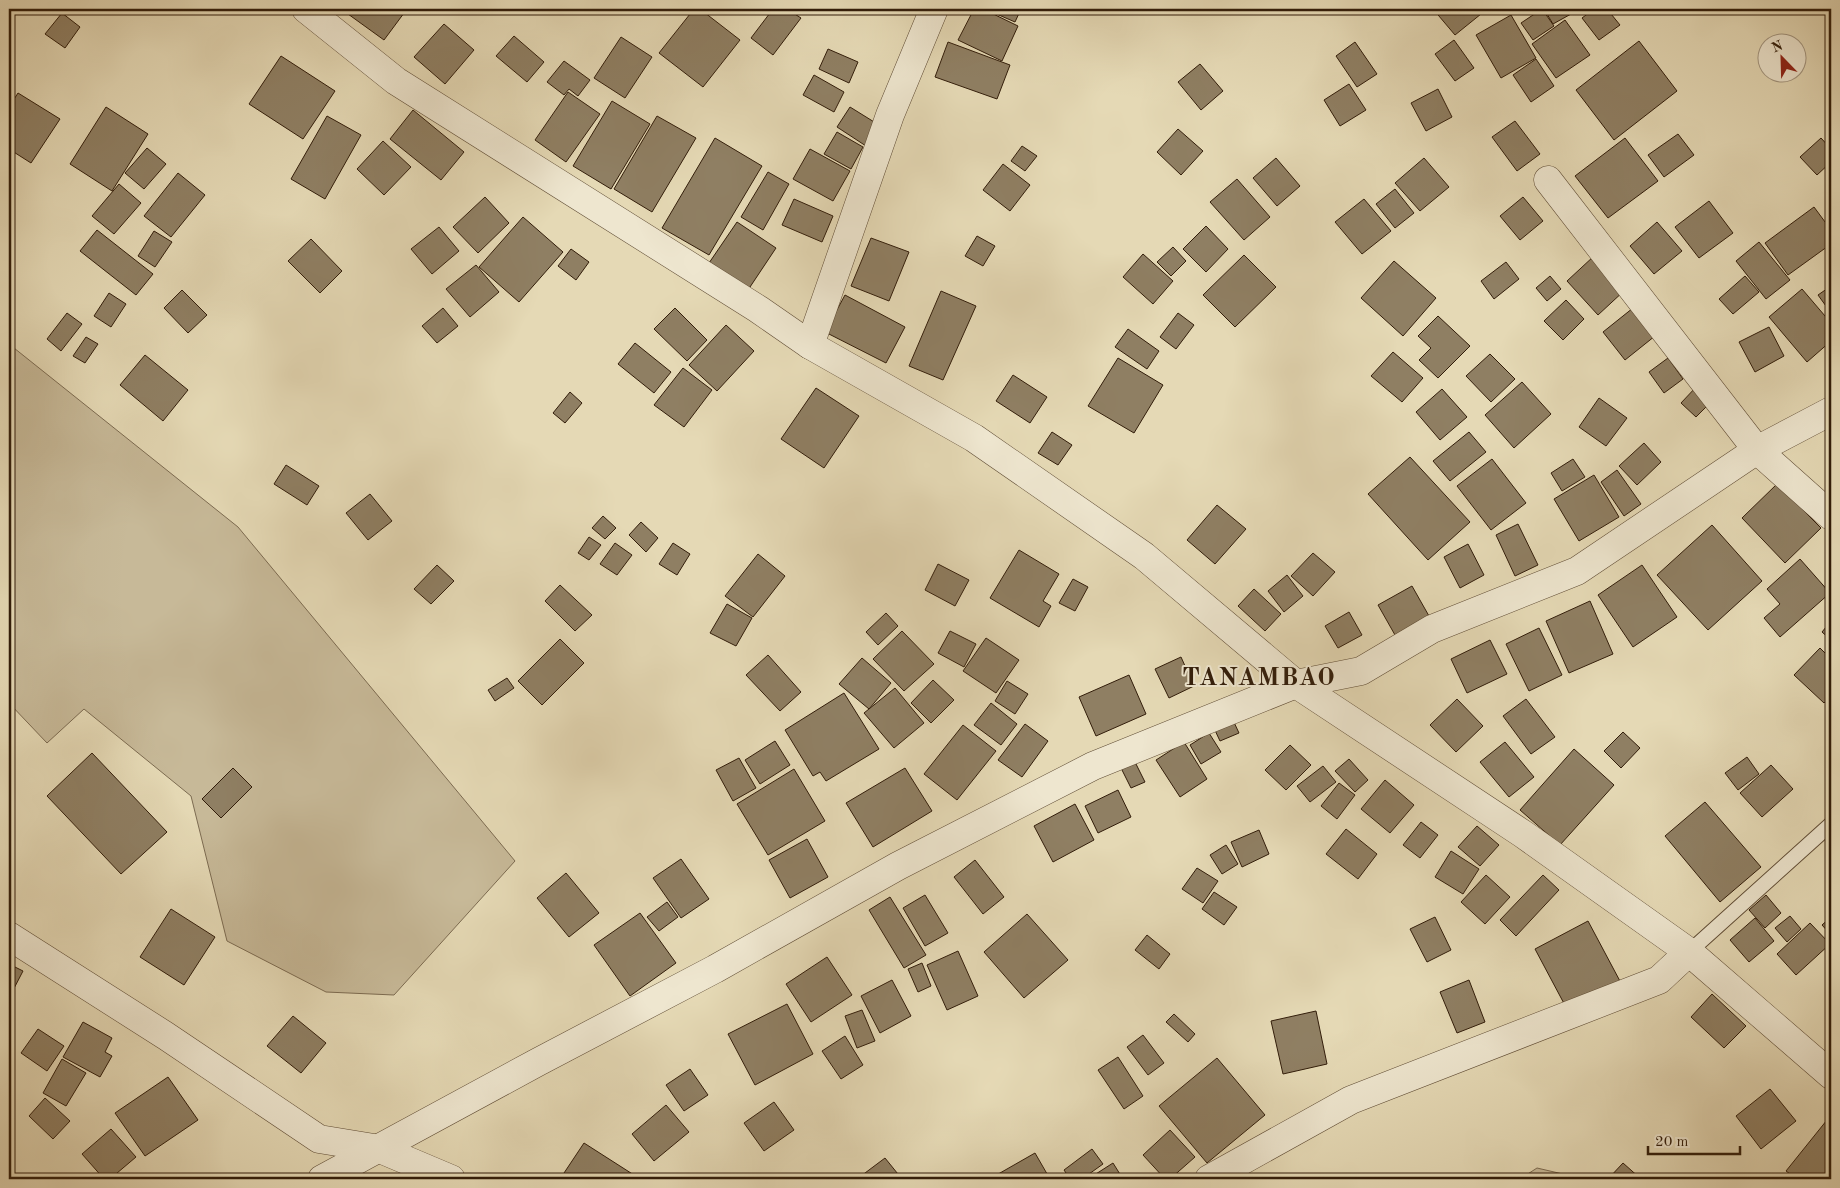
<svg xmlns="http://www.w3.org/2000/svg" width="1840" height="1188" viewBox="0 0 1840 1188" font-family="'Old Standard TT',serif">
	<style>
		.green { fill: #c7b998; stroke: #7c6b51 }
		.building { fill: #8f7f63; stroke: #321d0a }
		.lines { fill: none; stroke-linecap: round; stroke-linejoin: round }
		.lane-casing { stroke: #5f4c35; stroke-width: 16 }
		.street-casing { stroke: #5f4c35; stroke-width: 29 }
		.lane { stroke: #eee6cf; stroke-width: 14 }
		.street { stroke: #eee6cf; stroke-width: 28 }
		.labels { text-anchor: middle; stroke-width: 4; stroke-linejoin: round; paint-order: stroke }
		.district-label { font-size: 25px; font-weight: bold; letter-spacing: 1px; fill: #321d0a; stroke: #eee6cf }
	</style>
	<rect width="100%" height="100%" fill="#e5d9b5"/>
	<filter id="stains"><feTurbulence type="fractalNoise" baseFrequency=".004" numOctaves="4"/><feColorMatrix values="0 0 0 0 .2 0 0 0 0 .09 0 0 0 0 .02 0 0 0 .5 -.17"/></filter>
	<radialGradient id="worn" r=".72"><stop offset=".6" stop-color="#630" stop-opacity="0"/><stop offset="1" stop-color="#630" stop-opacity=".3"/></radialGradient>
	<g class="green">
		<path d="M9,344L238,527L515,861L394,995L326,992L227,941L191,796L84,709L47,743L9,703Z"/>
		<path d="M1537,1168L1580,1178L1581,1179H1520Z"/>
	</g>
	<g class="building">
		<path d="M352,9H407L384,40L348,14Z"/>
		<path d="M694,9H700L740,40L703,87L659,53Z"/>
		<path d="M773,9H787L801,18L773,55L751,38Z"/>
		<path d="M974,9H983L1018,26L1002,61L958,40Z"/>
		<path d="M985,9H1021L1015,22Z"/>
		<path d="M1433,9H1476L1481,14L1455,35Z"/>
		<path d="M1542,9L1554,26L1533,40L1521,23Z"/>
		<path d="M1544,9H1580L1553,24Z"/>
		<path d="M1594,9H1607L1620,25L1599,40L1582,18Z"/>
		<path d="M62,13L80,27L65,48L45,34Z"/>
		<path d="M1511,15L1536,58L1501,78L1476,35Z"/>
		<path d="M1565,20L1590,55L1556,78L1532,44Z"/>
		<path d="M444,24L474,50L445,84L414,57Z"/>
		<path d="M514,36L544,62L527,82L496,56Z"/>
		<path d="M621,37L652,57L625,98L594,78Z"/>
		<path d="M1454,40L1474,68L1455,81L1435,54Z"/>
		<path d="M1639,41L1677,91L1614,140L1576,90Z"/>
		<path d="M948,42L1010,65L997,99L935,77Z"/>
		<path d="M1355,42L1377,74L1357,87L1336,56Z"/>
		<path d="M828,49L858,62L849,83L819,69Z"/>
		<path d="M281,56L335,91L303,139L249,104Z"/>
		<path d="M1536,59L1554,86L1531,102L1513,75Z"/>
		<path d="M564,61L590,80L578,96L569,89L564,95L547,82Z"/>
		<path d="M1200,64L1223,91L1201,110L1178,82Z"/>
		<path d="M814,75L844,92L834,112L803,95Z"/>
		<path d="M1349,84L1366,110L1340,126L1324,100Z"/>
		<path d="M1438,89L1452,117L1426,131L1411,103Z"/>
		<path d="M568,92L600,114L566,162L535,140Z"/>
		<path d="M18,93L60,119L31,163L9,149V107Z"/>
		<path d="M612,101L650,124L611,189L573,166Z"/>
		<path d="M106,107L148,134L112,191L70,164Z"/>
		<path d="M850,107L879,125L866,146L837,127Z"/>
		<path d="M413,110L464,152L441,180L390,139Z"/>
		<path d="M327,116L361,135L325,199L291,179Z"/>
		<path d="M657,116L696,138L652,212L614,189Z"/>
		<path d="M1515,121L1540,154L1517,171L1492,137Z"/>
		<path d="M1178,129L1203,151L1181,175L1157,152Z"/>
		<path d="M837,132L863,147L851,169L824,154Z"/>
		<path d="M1678,134L1694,155L1664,177L1648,155Z"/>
		<path d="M715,138L762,166L709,255L662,228Z"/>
		<path d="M1625,138L1658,181L1608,218L1575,176Z"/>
		<path d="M1821,138L1831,149V162L1817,175L1800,157Z"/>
		<path d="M383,141L411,167L384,195L357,169Z"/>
		<path d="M1022,146L1037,156L1025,171L1011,161Z"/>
		<path d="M147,148L166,164L144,189L125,173Z"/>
		<path d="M810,149L850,171L833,201L793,179Z"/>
		<path d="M1276,158L1300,186L1277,206L1253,178Z"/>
		<path d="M1424,158L1449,187L1420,211L1395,183Z"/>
		<path d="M1003,164L1030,185L1010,211L983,190Z"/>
		<path d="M768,172L789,184L763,230L741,217Z"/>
		<path d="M178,173L205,195L171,237L144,216Z"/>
		<path d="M1237,179L1270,217L1244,240L1210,202Z"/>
		<path d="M119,184L141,203L114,234L92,216Z"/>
		<path d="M1395,189L1414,213L1395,228L1376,204Z"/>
		<path d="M485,197L509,223L478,253L453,227Z"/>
		<path d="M1523,197L1543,221L1520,240L1500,216Z"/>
		<path d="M794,199L833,216L822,242L782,225Z"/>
		<path d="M1364,199L1391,231L1362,254L1335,222Z"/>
		<path d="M1709,201L1733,233L1699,258L1675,227Z"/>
		<path d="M1814,207L1831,230V244L1788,275L1765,243Z"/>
		<path d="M523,217L563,252L519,302L479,267Z"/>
		<path d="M737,222L776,248L748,290L709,263Z"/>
		<path d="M1657,222L1682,251L1654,274L1630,246Z"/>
		<path d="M1206,226L1228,249L1206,272L1183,249Z"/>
		<path d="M439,227L459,251L432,274L411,249Z"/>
		<path d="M97,230L153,274L136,295L80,251Z"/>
		<path d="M154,231L172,242L155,267L138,256Z"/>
		<path d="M977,236L995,246L983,266L965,256Z"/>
		<path d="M871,238L909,252L889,301L851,286Z"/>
		<path d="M311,239L342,271L320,293L288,261Z"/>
		<path d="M1759,242L1790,280L1766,299L1736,261Z"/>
		<path d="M1173,247L1186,261L1171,276L1157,262Z"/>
		<path d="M571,249L589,262L576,280L558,266Z"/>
		<path d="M1143,254L1173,281L1153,304L1123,277Z"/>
		<path d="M1244,255L1276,287L1235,327L1203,295Z"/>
		<path d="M1594,256L1625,290L1598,315L1567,281Z"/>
		<path d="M1394,261L1436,298L1403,336L1361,298Z"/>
		<path d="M1506,262L1519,279L1494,299L1481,281Z"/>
		<path d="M476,265L499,292L470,317L446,289Z"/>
		<path d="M1550,276L1561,289L1547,301L1536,288Z"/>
		<path d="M1745,276L1759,292L1733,314L1719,299Z"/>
		<path d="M1831,286V313L1818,295Z"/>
		<path d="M1802,289L1831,323V341L1807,362L1769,317Z"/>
		<path d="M182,290L207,315L188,333L164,308Z"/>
		<path d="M941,291L976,306L943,380L909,366Z"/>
		<path d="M109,293L126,304L111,327L94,316Z"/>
		<path d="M845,295L905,327L886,363L825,332Z"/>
		<path d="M1566,300L1584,319L1563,340L1544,321Z"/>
		<path d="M443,308L458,326L437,343L422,326Z"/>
		<path d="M675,308L707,340L687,361L654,329Z"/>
		<path d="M1633,308L1655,336L1625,360L1603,332Z"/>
		<path d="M67,313L82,324L61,351L47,339Z"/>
		<path d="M1178,313L1194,325L1176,349L1160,337Z"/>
		<path d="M1438,316L1470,346L1438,378L1419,360L1431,348L1418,336Z"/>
		<path d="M726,325L754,351L717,391L689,365Z"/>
		<path d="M1769,327L1784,356L1755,372L1739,342Z"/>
		<path d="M1128,329L1159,351L1147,369L1115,347Z"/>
		<path d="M86,337L98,344L85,363L73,356Z"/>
		<path d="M635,343L671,372L654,393L618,364Z"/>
		<path d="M1393,352L1423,378L1402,402L1371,376Z"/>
		<path d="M1490,354L1515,379L1491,402L1466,376Z"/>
		<path d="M145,355L188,390L163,421L120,385Z"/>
		<path d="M1118,358L1163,385L1134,433L1088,406Z"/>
		<path d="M1668,358L1683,379L1664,393L1649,372Z"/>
		<path d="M683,368L712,390L684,427L654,405Z"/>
		<path d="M1013,375L1047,397L1030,423L996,401Z"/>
		<path d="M1522,382L1551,414L1514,448L1485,415Z"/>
		<path d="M1697,386L1712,401L1696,417L1681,403Z"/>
		<path d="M816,388L859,416L824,468L781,439Z"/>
		<path d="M1442,389L1467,417L1440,440L1416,412Z"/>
		<path d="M570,392L582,403L565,423L553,413Z"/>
		<path d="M1599,398L1627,418L1606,446L1579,427Z"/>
		<path d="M1052,432L1072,445L1058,465L1038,453Z"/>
		<path d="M1469,432L1486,452L1450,481L1433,461Z"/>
		<path d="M1644,443L1661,462L1637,485L1619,466Z"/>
		<path d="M1410,457L1470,522L1428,560L1368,494Z"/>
		<path d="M1492,459L1526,503L1491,530L1457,486Z"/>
		<path d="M1573,459L1585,477L1562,491L1551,473Z"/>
		<path d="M286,465L319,486L307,505L274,484Z"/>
		<path d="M1617,470L1641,504L1624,516L1601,482Z"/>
		<path d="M1594,475L1619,517L1579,541L1554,499Z"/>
		<path d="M1777,484L1821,528L1785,563L1742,518Z"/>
		<path d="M370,494L392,521L368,540L346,513Z"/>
		<path d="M1217,505L1246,529L1215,564L1187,540Z"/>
		<path d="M603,516L616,528L605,539L592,528Z"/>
		<path d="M641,522L658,538L646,552L629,535Z"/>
		<path d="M1518,524L1538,565L1515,576L1496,535Z"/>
		<path d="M1712,525L1762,581L1708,630L1657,575Z"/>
		<path d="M589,537L601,545L589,560L578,553Z"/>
		<path d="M615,543L632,555L617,575L600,564Z"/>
		<path d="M673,543L690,554L677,575L659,564Z"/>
		<path d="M1468,544L1484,575L1460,588L1444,557Z"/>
		<path d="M1019,550L1059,574L1043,601L1051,606L1039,627L990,598Z"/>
		<path d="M1313,553L1335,572L1313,596L1291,576Z"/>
		<path d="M758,554L785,576L753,617L725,596Z"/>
		<path d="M1800,559L1830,593L1780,637L1764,618L1780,604L1767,589Z"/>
		<path d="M938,564L969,580L955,606L925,590Z"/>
		<path d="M437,565L454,581L431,604L414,589Z"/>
		<path d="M1642,565L1677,617L1633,647L1598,595Z"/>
		<path d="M1287,575L1303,596L1284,612L1268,591Z"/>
		<path d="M1073,579L1088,587L1075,611L1059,603Z"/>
		<path d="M560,585L592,615L575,631L545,601Z"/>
		<path d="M1412,586L1429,616L1395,635L1378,605Z"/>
		<path d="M1254,589L1281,614L1265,631L1238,606Z"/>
		<path d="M1590,601L1613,654L1569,673L1546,621Z"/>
		<path d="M727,604L752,618L736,646L710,633Z"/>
		<path d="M1349,612L1362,635L1338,648L1325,626Z"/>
		<path d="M886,613L898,626L878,645L866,632Z"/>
		<path d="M1831,621V640L1822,632Z"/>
		<path d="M1539,628L1562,675L1529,691L1506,644Z"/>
		<path d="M902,631L934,664L904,691L873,659Z"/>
		<path d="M950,631L976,644L964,667L938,653Z"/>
		<path d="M986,638L1019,660L996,693L963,671Z"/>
		<path d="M560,639L584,663L542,705L518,681Z"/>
		<path d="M1490,640L1507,674L1467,693L1451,659Z"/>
		<path d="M1820,648L1831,659V696L1824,703L1794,675Z"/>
		<path d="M768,655L801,692L780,711L746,675Z"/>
		<path d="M1181,657L1194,686L1169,698L1155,669Z"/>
		<path d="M862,658L891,683L869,709L839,684Z"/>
		<path d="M1129,675L1146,714L1096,736L1079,697Z"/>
		<path d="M507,678L514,688L495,701L488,690Z"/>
		<path d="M933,680L954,700L931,723L911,703Z"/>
		<path d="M1007,681L1028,694L1015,714L995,701Z"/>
		<path d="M895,688L924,723L894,748L864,713Z"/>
		<path d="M844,693L879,749L826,781L820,772L813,776L785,730Z"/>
		<path d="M1457,699L1483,726L1456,752L1430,725Z"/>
		<path d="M1526,699L1555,737L1531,754L1503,716Z"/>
		<path d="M991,703L1017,724L1001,745L974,725Z"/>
		<path d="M1232,718L1239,733L1220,741L1213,726Z"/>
		<path d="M1025,724L1048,741L1022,777L998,760Z"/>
		<path d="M963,725L996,751L957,800L924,774Z"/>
		<path d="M1623,732L1640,748L1621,768L1604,751Z"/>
		<path d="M1209,733L1221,752L1201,764L1190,745Z"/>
		<path d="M775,741L790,765L760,784L745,760Z"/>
		<path d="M1184,742L1207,779L1180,797L1156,760Z"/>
		<path d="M1505,742L1534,777L1509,797L1480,762Z"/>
		<path d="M1290,745L1311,765L1286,790L1265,770Z"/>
		<path d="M1574,749L1614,785L1560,845L1520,810Z"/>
		<path d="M92,753L167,832L121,874L47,796Z"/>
		<path d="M1747,757L1759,774L1738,790L1725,773Z"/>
		<path d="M739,758L756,788L733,801L716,770Z"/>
		<path d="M1349,759L1368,780L1355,792L1335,771Z"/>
		<path d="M1135,762L1145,782L1131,788L1121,768Z"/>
		<path d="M1771,765L1793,789L1762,817L1740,793Z"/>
		<path d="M1323,766L1336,782L1310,802L1297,786Z"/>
		<path d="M233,768L252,787L221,818L202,799Z"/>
		<path d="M905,768L932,811L873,847L846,803Z"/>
		<path d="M794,769L825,821L768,855L737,804Z"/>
		<path d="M1385,780L1414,805L1390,833L1361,809Z"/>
		<path d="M1339,783L1355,795L1337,819L1321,806Z"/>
		<path d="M1118,790L1131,817L1098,833L1085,806Z"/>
		<path d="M1705,802L1761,867L1720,902L1665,836Z"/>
		<path d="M1075,804L1094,840L1053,862L1034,826Z"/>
		<path d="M1421,822L1438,835L1420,858L1403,845Z"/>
		<path d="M1477,826L1499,845L1480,866L1458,847Z"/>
		<path d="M1346,829L1377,854L1358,879L1326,854Z"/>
		<path d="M1259,830L1269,854L1242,867L1231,842Z"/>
		<path d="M807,839L828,877L790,898L769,860Z"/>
		<path d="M1226,845L1238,864L1222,874L1210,855Z"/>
		<path d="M1451,851L1479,869L1463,894L1435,877Z"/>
		<path d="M681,859L709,899L681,918L653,878Z"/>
		<path d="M975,860L1004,897L983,914L954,877Z"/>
		<path d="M1197,868L1218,881L1203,903L1182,889Z"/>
		<path d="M566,873L599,913L569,937L537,898Z"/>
		<path d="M1486,875L1510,897L1485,924L1461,902Z"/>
		<path d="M1543,875L1559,890L1516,936L1500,920Z"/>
		<path d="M1214,892L1237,907L1224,925L1202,909Z"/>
		<path d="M925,895L948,933L925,946L903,908Z"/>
		<path d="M1766,895L1781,913L1765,928L1749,910Z"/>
		<path d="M890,897L926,955L904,968L869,910Z"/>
		<path d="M667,902L678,917L659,931L647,917Z"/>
		<path d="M171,909L215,937L184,985L140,957Z"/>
		<path d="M640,913L676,963L630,996L594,945Z"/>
		<path d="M1027,914L1068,960L1024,998L984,952Z"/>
		<path d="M1790,916L1801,929L1787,942L1775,928Z"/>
		<path d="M1435,917L1451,950L1427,962L1410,929Z"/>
		<path d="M1831,917V935L1822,925Z"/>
		<path d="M1755,918L1774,941L1749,962L1730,940Z"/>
		<path d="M1588,921L1621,983L1568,1011L1535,949Z"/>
		<path d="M1810,923L1830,944L1796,975L1777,954Z"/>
		<path d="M1147,935L1170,954L1159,969L1135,950Z"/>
		<path d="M958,951L978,996L947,1010L927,965Z"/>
		<path d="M827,957L852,995L811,1022L786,984Z"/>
		<path d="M922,963L931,986L918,992L908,969Z"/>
		<path d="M9,964L23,971L9,998Z"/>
		<path d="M892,980L911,1016L880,1033L861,996Z"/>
		<path d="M1469,980L1485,1022L1457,1033L1440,992Z"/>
		<path d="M1712,994L1746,1026L1724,1048L1691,1017Z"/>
		<path d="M787,1004L813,1054L755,1085L728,1034Z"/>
		<path d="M862,1010L875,1041L857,1048L845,1016Z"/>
		<path d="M1316,1011L1327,1064L1283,1074L1271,1021Z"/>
		<path d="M1174,1014L1195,1034L1188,1042L1166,1022Z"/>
		<path d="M293,1016L326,1043L301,1073L267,1046Z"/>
		<path d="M83,1022L112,1038L105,1052L112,1056L100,1077L63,1057Z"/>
		<path d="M38,1029L64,1046L47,1071L21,1053Z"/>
		<path d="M1143,1035L1164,1063L1148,1075L1127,1047Z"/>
		<path d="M845,1036L863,1065L841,1079L822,1051Z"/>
		<path d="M1118,1057L1143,1096L1124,1109L1098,1070Z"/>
		<path d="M1217,1058L1265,1115L1207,1163L1159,1106Z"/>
		<path d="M62,1059L86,1073L66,1106L43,1093Z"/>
		<path d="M690,1069L708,1095L684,1111L666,1085Z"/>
		<path d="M168,1077L198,1120L145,1156L115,1113Z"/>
		<path d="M1770,1089L1796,1121L1761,1149L1736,1116Z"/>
		<path d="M45,1098L70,1121L53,1139L29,1116Z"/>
		<path d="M774,1102L794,1130L764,1151L744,1123Z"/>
		<path d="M666,1105L689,1132L654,1161L632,1134Z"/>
		<path d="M1831,1115V1179H1797L1786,1171Z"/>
		<path d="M111,1129L136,1157L110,1179H104L82,1154Z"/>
		<path d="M1170,1130L1195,1157L1170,1179H1165L1143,1155Z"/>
		<path d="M584,1143L634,1175L631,1179H567L562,1176Z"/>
		<path d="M1092,1149L1103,1164L1082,1179H1070L1064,1170Z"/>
		<path d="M1035,1153L1050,1179H994L993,1177Z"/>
		<path d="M885,1158L902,1179H857Z"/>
		<path d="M1113,1163L1123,1179H1088Z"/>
		<path d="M1623,1163L1641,1179H1608Z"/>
	</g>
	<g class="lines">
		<g class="lane-casing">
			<path id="lane" d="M1689,952L1831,824"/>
		</g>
		<g class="street-casing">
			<g id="street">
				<path d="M306,9L396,81L758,309L810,345L974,438L1144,556L1296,684L1523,834L1689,952L1831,1075"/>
				<path d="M1548,180L1757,450L1831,516"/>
				<path d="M810,345L890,115L934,9"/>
				<path d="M9,936L166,1036L319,1139L380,1149L451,1179"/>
				<path d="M322,1179L538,1062L715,969L898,866L1093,766L1296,684L1361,671L1432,629L1577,571L1757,450L1831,411"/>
				<path d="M1209,1179L1351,1100L1659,980L1689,952"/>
			</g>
		</g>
		<use href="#lane" class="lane"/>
		<use href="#street" class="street"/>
	</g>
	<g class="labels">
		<g class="district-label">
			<text x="1259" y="685">TANAMBAO</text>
		</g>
	</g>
	<rect width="1840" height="1188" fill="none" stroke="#e5d9b5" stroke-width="30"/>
	<rect x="10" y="10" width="1820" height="1168" fill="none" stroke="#321d0a" stroke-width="2.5"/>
	<rect x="15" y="15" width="1810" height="1158" fill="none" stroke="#321d0a"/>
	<g transform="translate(1782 58) rotate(337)"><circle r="24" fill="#eee6cf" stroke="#a39680"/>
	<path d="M0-4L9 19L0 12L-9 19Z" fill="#8f2418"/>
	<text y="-8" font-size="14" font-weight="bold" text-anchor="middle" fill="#321d0a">N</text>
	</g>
	<path d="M1648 1146v8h92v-8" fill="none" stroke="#321d0a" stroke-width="2.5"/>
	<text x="1655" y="1146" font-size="15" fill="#321d0a" stroke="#eee6cf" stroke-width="4" paint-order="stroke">20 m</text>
	<rect width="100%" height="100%" filter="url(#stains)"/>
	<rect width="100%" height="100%" fill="url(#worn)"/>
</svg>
